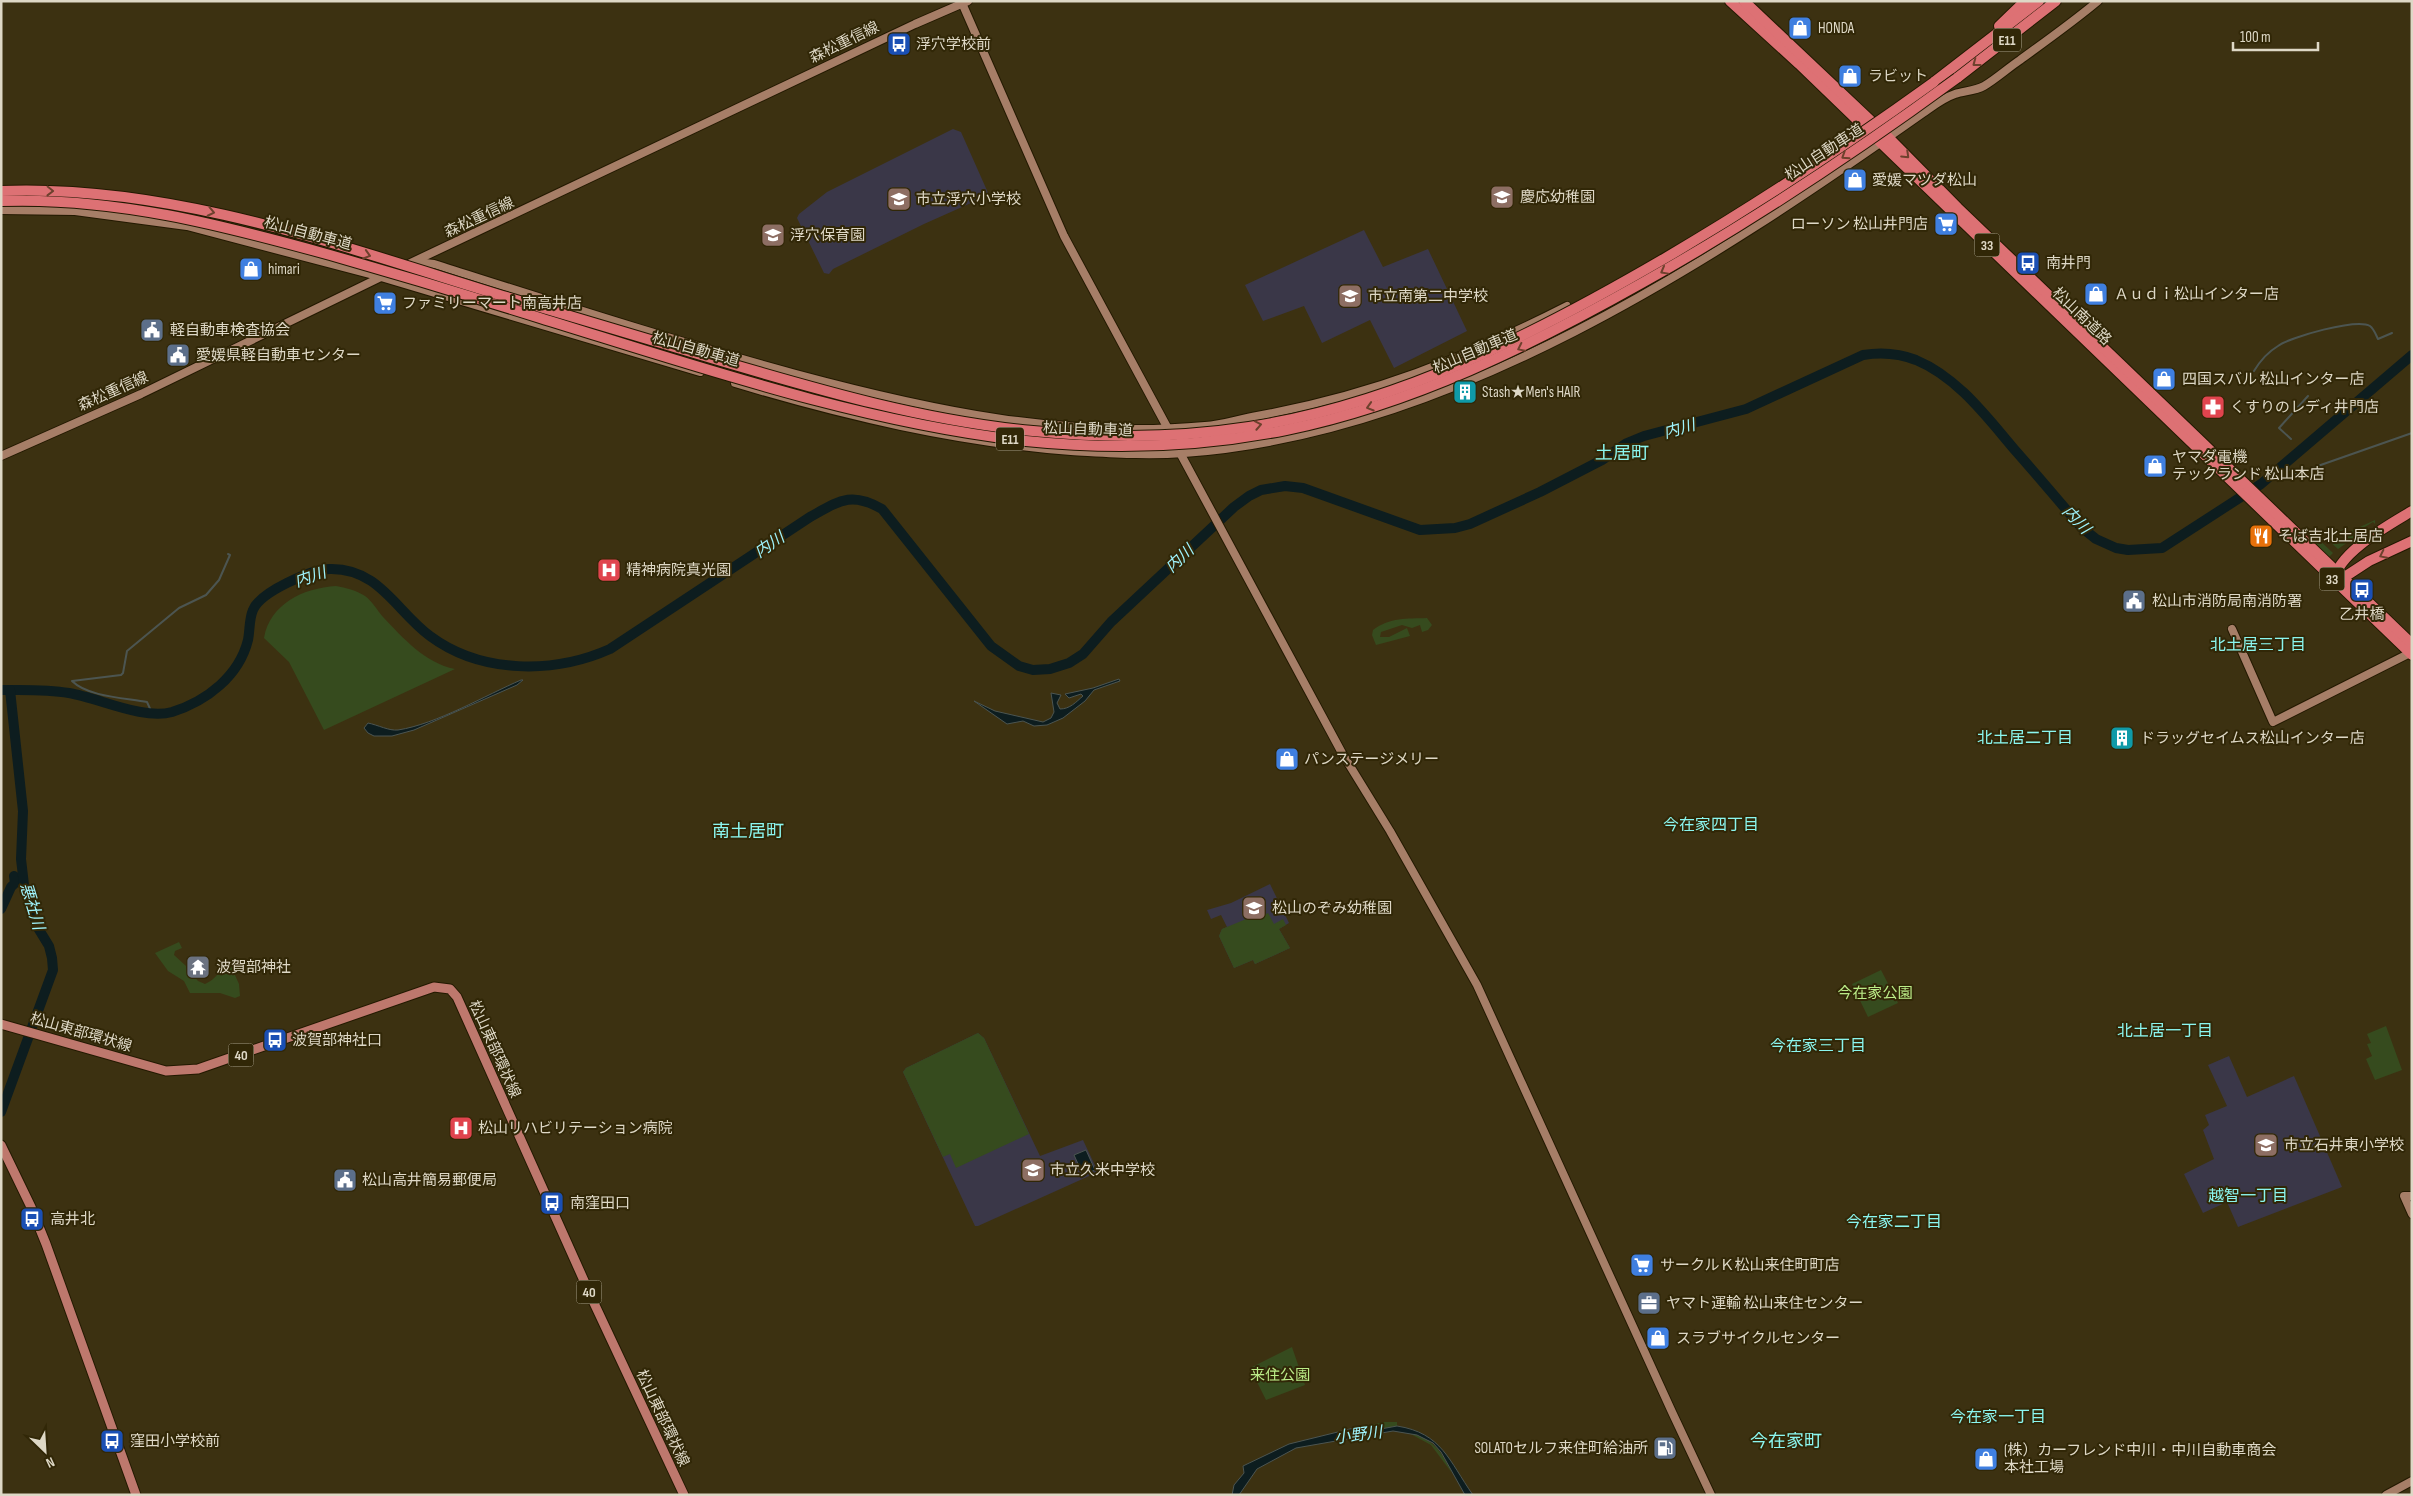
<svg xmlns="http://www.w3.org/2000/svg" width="2413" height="1496" viewBox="0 0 2413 1496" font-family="'Sofia Sans Condensed','Noto Sans JP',sans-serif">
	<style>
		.education { fill: #3a3748 }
		.green { fill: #364b1e }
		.water { fill: #0d1d1f; stroke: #4c5551 }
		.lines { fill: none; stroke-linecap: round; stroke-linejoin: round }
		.stream { stroke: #4c5551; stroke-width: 2 }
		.river { stroke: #0d1d1f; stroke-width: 10 }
		.secondary-casing { stroke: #231900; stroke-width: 10 }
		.primary-casing { stroke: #231900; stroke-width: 11 }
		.highway-casing { stroke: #231900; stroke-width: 12 }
		.secondary { stroke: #a67e67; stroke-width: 8 }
		.primary { stroke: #be786d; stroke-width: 9 }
		.highway { stroke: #dd7174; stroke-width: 10 }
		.highway-bridge-casing { stroke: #231900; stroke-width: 12; stroke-linecap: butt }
		.highway-bridge { stroke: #dd7174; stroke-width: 10 }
		.oneway { stroke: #6d412d }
		.labels { text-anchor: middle; stroke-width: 4; stroke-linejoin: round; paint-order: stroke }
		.shield { fill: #312707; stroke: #aaa38d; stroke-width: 1 }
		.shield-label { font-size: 14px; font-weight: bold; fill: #ded8c6 }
		.poi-label { font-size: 15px; fill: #ded8c6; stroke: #312707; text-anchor: start }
		.street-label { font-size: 15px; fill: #ded8c6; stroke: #312707 }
		.park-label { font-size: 15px; fill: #bbec88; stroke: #312707 }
		.water-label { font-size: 16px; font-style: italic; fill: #9ff3fc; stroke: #312707 }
		.neighbourhood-label { font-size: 16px; fill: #8bf6ef; stroke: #312707 }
		.quarter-label { font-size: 18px; fill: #8bf6ef; stroke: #312707 }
	</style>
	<rect width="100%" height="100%" fill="#3c3111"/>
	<g class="education">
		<path d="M953,129L961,132L989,195L924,224L833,269L829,274L824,273L797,218L799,214L827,192Z"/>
		<path d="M1364,230L1383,267L1428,249L1467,331L1394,368L1370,320L1322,343L1304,306L1263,321L1245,285Z"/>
		<path d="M1270,884L1289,923L1279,929L1290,948L1255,964L1253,960L1234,968L1219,936L1222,929L1227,927L1221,915L1211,919L1207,910L1231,903Z"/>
		<path d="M978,1033L984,1038L1040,1156L1083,1140L1098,1172L978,1226H975L903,1072L906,1068Z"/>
		<path d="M2229,1056L2247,1097L2294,1076L2342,1187L2238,1227L2227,1202L2203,1213L2184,1174L2214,1159L2203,1130L2209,1125L2205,1115L2227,1106L2208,1065Z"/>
	</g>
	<g class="green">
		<path d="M2375,520V524L2373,522L2363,528L2364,531L2338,549L2326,538L2351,525L2332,536V542L2338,544L2349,532Z"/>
		<path d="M2306,537H2316L2333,553L2329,557Z"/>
		<path d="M336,586C346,588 356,590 365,596C372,601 377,610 383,617C403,638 425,663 455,669L324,730L289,662L264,638C270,604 303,588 336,586Z"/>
		<path d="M1427,618L1432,625L1428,630L1422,632L1420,625L1412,628L1402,625L1381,632L1380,637H1389L1407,628L1410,636L1376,645L1372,635L1373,630C1390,617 1407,619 1427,618Z"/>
		<path d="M1268,913L1274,924L1283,919L1286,925L1279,929L1290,948L1255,964L1253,960L1234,968L1219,936L1222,929L1256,915L1258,918Z"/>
		<path d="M179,942L182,948L175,951L174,955L186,966L188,975H193L198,981L205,984C219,978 220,967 230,964L239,984L240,996L235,998L220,993H190L184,981L168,971L155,953Z"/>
		<path d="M1881,970L1898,1003L1868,1017L1852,984Z"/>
		<path d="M2386,1026L2402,1070L2375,1080L2366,1059L2372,1056L2367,1044L2371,1043L2367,1034Z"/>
		<path d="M978,1033L984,1038L1029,1134L956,1168L950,1154L943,1157L903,1072L906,1068Z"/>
		<path d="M1292,1347L1305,1385L1266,1400L1250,1368Z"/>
		<path d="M1385,1422H1397V1426L1359,1433L1354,1428Z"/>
		<path d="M1407,1432C1434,1440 1440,1449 1452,1473L1431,1445Z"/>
	</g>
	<g class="water">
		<path d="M1119,679L1120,681L1094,690L1085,701L1063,718L1047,725L1034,726L1023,721L1007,724L974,701L995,711L1043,722L1051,718L1054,712L1051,693L1061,695L1057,703L1060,709C1070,709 1076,702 1083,696L1081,694L1069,698L1065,694L1093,688Z"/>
		<path d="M521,680H523L517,685L414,730L392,736H374L368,733L364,728L368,723C378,725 389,731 398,730C437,724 486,695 521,680Z"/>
		<path d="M1086,1150L1095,1170L1083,1175L1074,1155Z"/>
		<path d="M1397,1426C1442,1433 1449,1461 1473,1495H1465L1441,1452L1433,1443L1417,1435L1393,1431L1296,1448L1257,1469L1239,1495H1232L1234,1485L1244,1473L1243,1466L1289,1444L1354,1428L1359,1433Z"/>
	</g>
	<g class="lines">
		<g class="stream">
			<path d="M2254,371C2260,361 2268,352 2278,346C2290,337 2357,318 2370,326C2374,329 2376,335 2378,339L2392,333"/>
			<path d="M2291,439L2279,428L2308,396"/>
			<path d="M2283,465L2295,474L2412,433"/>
			<path d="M152,713L147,702C126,698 88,697 72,681L121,675L123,673L127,651L179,608L206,595L219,580L230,555L228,554"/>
		</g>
		<g class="river">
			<path d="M1,690C24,690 46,689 69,693C99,698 143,720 172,712C207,701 239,676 248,640C250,630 249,619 253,610C260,592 312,569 330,569C379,568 396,611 430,636C481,674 554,674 610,649L810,517C839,501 851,491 882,509L991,646L1019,666L1033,670L1050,669L1069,663L1083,654L1111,622L1234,507L1249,496L1261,490L1285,486L1303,488L1420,530L1455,528L1470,524L1540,492L1602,460L1627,443L1644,436L1746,409L1863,355C1882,352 1898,353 1916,360C1957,377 1986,416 2014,449C2037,475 2059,501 2081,527L2096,539L2116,548L2128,550L2162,548L2261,484L2412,355"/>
			<path d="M1,909L11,887L15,883L14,876"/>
			<path d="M1,1112L53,970L52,958L49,946L38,928L24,885L21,859L23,811L10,690"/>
		</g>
		<g class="secondary-casing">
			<g id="secondary">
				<path d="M962,3L1064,236L1173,438"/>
				<path d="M1,210L75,211L187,226L381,277L700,372"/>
				<path d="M416,262L434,264C554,302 674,341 796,374C930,410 1065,439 1205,426C1223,425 1239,419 1257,416C1373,395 1463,359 1567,306"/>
				<path d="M735,383C845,416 956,442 1071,451C1109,453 1146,456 1184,453C1451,434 1710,263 1923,113C1933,106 1943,98 1955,94C1964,91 1975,91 1984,86C1996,79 2008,68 2020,60C2046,41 2073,22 2098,1"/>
				<path d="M1179,451L1342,753L1390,831L1477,985L1672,1412L1711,1495"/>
				<path d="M1,456L141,394L381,277L915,24L968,1"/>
				<path d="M2232,629L2273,722L2412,652"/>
				<path d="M2412,1196H2404L2412,1214"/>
				<path d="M2386,1495L2412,1481"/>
			</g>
		</g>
		<g class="primary-casing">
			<g id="primary">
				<path d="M1,1024L166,1071L198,1069L434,987L450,989L457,997L594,1303L684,1495"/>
				<path d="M1,1145L31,1207L46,1244L136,1495"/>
			</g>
		</g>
		<g class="highway-casing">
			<g id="highway">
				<path d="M1730,1L1799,64L2412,655"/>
				<path d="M1744,1L1889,138L1958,208L2412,644"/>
				<path d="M1999,26L2025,1"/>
				<path d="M1957,78L2056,1"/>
				<path d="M1934,82L2039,1"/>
				<path d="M2412,511C2389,525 2337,553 2334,581L2343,578L2369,561L2412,541"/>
			</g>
		</g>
		<use href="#secondary" class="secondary"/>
		<use href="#primary" class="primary"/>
		<use href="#highway" class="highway"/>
		<g class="highway-bridge-casing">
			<g id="highway-bridge">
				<path d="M1,191C175,184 349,249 513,299C583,320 652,341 721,361C823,391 926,421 1033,431C1104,438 1178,438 1249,427C1399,404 1537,333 1667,257C1759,203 1848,144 1934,82"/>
				<path d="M1,201C115,197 222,225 330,255C400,275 470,296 540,318C696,366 863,423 1026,441C1112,450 1201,447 1286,430C1413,404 1530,346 1642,283C1751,222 1856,152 1957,78"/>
			</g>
		</g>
		<use href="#highway-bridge" class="highway-bridge"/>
	</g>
	<defs><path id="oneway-chevron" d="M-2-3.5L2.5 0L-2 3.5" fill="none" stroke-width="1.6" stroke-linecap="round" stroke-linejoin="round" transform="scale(1.25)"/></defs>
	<g class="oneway">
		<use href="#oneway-chevron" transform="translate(1976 63) rotate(143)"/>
		<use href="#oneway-chevron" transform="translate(1906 155) rotate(44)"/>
		<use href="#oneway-chevron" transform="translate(1845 156) rotate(147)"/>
		<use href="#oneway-chevron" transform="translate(50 191) rotate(1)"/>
		<use href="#oneway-chevron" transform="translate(211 212) rotate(12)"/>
		<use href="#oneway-chevron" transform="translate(367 255) rotate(17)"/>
		<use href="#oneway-chevron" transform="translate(1664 271) rotate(151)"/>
		<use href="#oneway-chevron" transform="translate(1521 348) rotate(154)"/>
		<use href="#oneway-chevron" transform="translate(1370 407) rotate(163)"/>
		<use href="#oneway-chevron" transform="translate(1258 425) rotate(-11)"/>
		<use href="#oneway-chevron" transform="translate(2383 555) rotate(154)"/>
	</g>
	<defs>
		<g id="shop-square" transform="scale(1.25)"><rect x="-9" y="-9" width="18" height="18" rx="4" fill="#3f7fe0" stroke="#312707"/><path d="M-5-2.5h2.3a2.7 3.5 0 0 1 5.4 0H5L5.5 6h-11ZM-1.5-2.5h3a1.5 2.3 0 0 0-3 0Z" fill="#fff"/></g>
		<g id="bus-square" transform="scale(1.25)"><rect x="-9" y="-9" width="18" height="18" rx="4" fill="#1a4fb4" stroke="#312707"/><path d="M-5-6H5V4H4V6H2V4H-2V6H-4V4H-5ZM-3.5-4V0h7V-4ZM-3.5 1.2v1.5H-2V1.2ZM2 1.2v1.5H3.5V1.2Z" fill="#fff"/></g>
		<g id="school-square" transform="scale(1.25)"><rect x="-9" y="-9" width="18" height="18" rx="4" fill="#8d6e63" stroke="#312707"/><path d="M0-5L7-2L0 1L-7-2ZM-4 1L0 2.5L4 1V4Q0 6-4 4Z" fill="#fff"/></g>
		<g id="supermarket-square" transform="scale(1.25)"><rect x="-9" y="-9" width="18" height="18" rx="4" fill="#3f7fe0" stroke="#312707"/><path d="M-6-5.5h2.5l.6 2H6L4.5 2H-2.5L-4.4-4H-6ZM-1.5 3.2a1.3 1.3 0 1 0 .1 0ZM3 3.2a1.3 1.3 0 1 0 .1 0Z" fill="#fff"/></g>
		<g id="civic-square" transform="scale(1.25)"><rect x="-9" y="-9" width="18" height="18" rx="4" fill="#5c6f8a" stroke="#312707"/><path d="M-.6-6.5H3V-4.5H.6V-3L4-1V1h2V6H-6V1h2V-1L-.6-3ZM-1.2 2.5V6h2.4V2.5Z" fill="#fff"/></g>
		<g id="building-square" transform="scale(1.25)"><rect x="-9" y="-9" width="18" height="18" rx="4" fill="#0f9aa8" stroke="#312707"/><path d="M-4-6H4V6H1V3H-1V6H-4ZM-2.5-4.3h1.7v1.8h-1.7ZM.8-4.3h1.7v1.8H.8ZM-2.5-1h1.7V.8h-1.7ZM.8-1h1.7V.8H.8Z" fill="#fff"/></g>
		<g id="pharmacy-square" transform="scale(1.25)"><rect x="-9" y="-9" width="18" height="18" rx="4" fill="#e0444e" stroke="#312707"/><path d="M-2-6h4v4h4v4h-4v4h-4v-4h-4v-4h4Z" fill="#fff"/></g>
		<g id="restaurant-square" transform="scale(1.25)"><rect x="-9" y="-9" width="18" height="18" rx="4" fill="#e8710a" stroke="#312707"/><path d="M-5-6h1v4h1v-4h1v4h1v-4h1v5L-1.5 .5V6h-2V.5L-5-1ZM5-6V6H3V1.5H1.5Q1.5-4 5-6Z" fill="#fff"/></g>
		<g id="hospital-square" transform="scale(1.25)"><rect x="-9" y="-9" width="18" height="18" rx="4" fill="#e0444e" stroke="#312707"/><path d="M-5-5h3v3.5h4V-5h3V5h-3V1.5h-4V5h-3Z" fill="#fff"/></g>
		<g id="temple-square" transform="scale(1.25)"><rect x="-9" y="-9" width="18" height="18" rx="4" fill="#6b7280" stroke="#312707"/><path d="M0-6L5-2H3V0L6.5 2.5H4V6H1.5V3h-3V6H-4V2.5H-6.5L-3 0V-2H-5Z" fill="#fff"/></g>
		<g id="office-square" transform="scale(1.25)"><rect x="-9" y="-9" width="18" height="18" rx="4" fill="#5c6f8a" stroke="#312707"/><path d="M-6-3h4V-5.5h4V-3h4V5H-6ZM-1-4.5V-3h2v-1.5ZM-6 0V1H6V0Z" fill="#fff"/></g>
		<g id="fuel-square" transform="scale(1.25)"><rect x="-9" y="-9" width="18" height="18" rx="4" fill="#5c6f8a" stroke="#312707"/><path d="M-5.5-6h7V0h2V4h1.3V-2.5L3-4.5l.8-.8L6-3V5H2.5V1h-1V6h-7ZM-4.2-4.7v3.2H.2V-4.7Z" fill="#fff"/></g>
	</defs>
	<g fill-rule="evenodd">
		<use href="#shop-square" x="1800" y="28"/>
		<use href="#bus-square" x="899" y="44"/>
		<use href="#shop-square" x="1850" y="76"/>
		<use href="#shop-square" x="1855" y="180"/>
		<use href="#school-square" x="1502" y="197"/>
		<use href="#school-square" x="899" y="199"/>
		<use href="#supermarket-square" x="1946" y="224"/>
		<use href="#school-square" x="773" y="235"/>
		<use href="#bus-square" x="2028" y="263"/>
		<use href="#shop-square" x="251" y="269"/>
		<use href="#shop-square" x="2096" y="294"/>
		<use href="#school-square" x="1350" y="296"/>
		<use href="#supermarket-square" x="385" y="303"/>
		<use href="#civic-square" x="152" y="330"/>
		<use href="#civic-square" x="178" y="355"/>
		<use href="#shop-square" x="2164" y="379"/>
		<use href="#building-square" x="1465" y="392"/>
		<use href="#pharmacy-square" x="2213" y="407"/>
		<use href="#shop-square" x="2155" y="466"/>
		<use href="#restaurant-square" x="2261" y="536"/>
		<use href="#hospital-square" x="609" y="570"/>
		<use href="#bus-square" x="2362" y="590"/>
		<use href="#civic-square" x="2134" y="601"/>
		<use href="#building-square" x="2122" y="738"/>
		<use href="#shop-square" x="1287" y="759"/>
		<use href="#school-square" x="1254" y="908"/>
		<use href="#temple-square" x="198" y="967"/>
		<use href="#bus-square" x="275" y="1040"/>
		<use href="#hospital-square" x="461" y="1128"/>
		<use href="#school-square" x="2266" y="1145"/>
		<use href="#school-square" x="1033" y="1170"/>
		<use href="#civic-square" x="345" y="1180"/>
		<use href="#bus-square" x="552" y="1203"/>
		<use href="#bus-square" x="32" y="1219"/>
		<use href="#supermarket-square" x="1642" y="1265"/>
		<use href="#office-square" x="1649" y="1303"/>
		<use href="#shop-square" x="1658" y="1338"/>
		<use href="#bus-square" x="112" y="1441"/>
		<use href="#fuel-square" x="1665" y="1448"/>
		<use href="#shop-square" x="1986" y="1459"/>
	</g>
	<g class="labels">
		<g class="shield">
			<rect x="1993" y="28.5" width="28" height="23" rx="4"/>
			<rect x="1974.5" y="233.5" width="25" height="23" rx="4"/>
			<rect x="996" y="427.5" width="28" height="23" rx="4"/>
			<rect x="2319.5" y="567.5" width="25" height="23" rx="4"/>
			<rect x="228.5" y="1043.5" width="25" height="23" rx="4"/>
			<rect x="576.5" y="1280.5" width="25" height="23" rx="4"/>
		</g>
		<g class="shield-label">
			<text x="2007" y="45">E11</text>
			<text x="1987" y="250">33</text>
			<text x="1010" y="444">E11</text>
			<text x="2332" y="584">33</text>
			<text x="241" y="1060">40</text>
			<text x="589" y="1297">40</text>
		</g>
		<g class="poi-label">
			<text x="1818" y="33">HONDA</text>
			<text x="916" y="49">浮穴学校前</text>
			<text x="1868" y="81">ラビット</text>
			<text x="1872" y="185">愛媛マツダ松山</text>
			<text x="1520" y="202">慶応幼稚園</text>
			<text x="916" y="204">市立浮穴小学校</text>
			<text x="1928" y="229" text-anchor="end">ローソン 松山井門店</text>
			<text x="790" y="240">浮穴保育園</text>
			<text x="2046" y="268">南井門</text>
			<text x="268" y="274">himari</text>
			<text x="2114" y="299">Ａｕｄｉ松山インター店</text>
			<text x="1368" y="301">市立南第二中学校</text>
			<text x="402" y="308">ファミリーマート南高井店</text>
			<text x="170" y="335">軽自動車検査協会</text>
			<text x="196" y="360">愛媛県軽自動車センター</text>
			<text x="2182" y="384">四国スバル 松山インター店</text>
			<text x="1482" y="397">Stash★Men's HAIR</text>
			<text x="2230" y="412">くすりのレディ井門店</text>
			<text x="2172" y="462">ヤマダ電機<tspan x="2172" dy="17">テックランド 松山本店</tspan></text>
			<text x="2278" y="541">そば吉北土居店</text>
			<text x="626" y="575">精神病院真光園</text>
			<text x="2152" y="606">松山市消防局南消防署</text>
			<text x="2362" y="619" text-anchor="middle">乙井橋</text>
			<text x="2140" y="743">ドラッグセイムス松山インター店</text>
			<text x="1304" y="764">パンステージメリー</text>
			<text x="1272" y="913">松山のぞみ幼稚園</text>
			<text x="216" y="972">波賀部神社</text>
			<text x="292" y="1045">波賀部神社口</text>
			<text x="478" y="1133">松山リハビリテーション病院</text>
			<text x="2284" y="1150">市立石井東小学校</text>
			<text x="1050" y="1175">市立久米中学校</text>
			<text x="362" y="1185">松山高井簡易郵便局</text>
			<text x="570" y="1208">南窪田口</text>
			<text x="50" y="1224">高井北</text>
			<text x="1660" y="1270">サークルＫ松山来住町町店</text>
			<text x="1666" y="1308">ヤマト運輸 松山来住センター</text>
			<text x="1676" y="1343">スラブサイクルセンター</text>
			<text x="130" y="1446">窪田小学校前</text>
			<text x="1648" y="1453" text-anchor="end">SOLATOセルフ来住町給油所</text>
			<text x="2004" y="1455">(株）カーフレンド中川・中川自動車商会<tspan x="2004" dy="17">本社工場</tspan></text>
		</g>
		<g class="street-label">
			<text transform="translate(844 42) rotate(-26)" y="5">森松重信線</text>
			<text transform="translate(1824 152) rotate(-33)" y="5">松山自動車道</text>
			<text transform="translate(479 217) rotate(-25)" y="5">森松重信線</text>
			<text transform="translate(308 233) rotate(15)" y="5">松山自動車道</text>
			<text transform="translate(2082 316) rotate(44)" y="5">松山南道路</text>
			<text transform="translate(696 349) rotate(16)" y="5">松山自動車道</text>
			<text transform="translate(1475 351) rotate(-23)" y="5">松山自動車道</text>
			<text transform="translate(113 391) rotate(-24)" y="5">森松重信線</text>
			<text transform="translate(1088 429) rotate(2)" y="5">松山自動車道</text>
			<text transform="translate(81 1032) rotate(16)" y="5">松山東部環状線</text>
			<text transform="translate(495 1049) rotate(66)" y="5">松山東部環状線</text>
			<text transform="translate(663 1418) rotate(65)" y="5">松山東部環状線</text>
		</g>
		<g class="park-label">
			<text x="1875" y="998">今在家公園</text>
			<text x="1280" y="1380">来住公園</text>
		</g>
		<g class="water-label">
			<text transform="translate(1679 428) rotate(-16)" y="6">内川</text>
			<text transform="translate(2077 519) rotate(46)" y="6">内川</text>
			<text transform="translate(769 544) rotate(-34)" y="6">内川</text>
			<text transform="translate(1179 558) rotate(-43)" y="6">内川</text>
			<text transform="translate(310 576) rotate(-19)" y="6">内川</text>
			<text transform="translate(33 906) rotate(73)" y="6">悪社川</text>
			<text transform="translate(1358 1434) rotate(-7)" y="6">小野川</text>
		</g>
		<g class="neighbourhood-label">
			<text x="2258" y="650">北土居三丁目</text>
			<text x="2025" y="743">北土居二丁目</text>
			<text x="1711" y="830">今在家四丁目</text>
			<text x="2165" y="1036">北土居一丁目</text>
			<text x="1818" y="1051">今在家三丁目</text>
			<text x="2248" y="1201">越智一丁目</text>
			<text x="1894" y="1227">今在家二丁目</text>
			<text x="1998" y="1422">今在家一丁目</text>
		</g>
		<g class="quarter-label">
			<text x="1622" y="459">土居町</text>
			<text x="748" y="837">南土居町</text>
			<text x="1786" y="1447">今在家町</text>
		</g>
	</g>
	<rect width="2413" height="1496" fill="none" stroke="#ded8c6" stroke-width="5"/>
	<g transform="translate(45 1451) rotate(155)" stroke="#312707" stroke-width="4" paint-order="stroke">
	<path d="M0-4L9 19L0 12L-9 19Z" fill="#ded8c6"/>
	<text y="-8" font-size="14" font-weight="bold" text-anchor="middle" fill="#ded8c6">N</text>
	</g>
	<path d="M2233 42v8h85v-8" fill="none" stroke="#ded8c6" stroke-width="2.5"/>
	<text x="2240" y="42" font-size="15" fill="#ded8c6" stroke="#312707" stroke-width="4" paint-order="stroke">100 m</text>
</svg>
